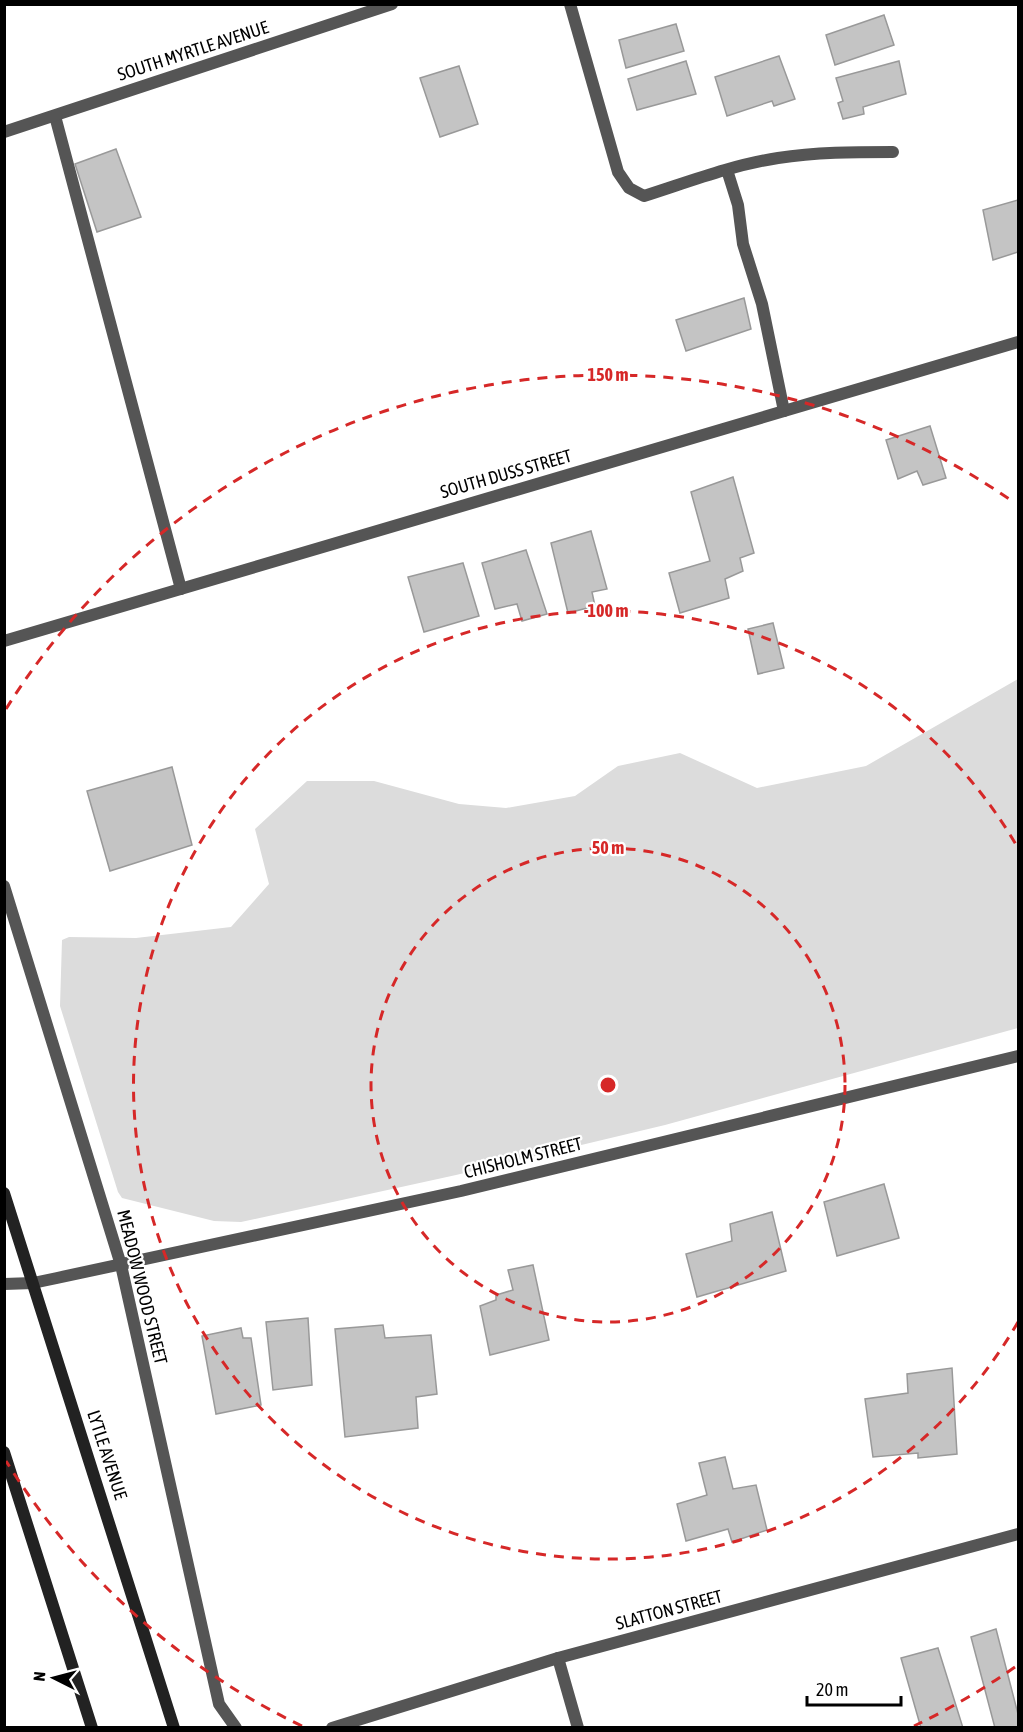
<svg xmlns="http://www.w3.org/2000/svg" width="1023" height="1732" viewBox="0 0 1023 1732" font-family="'Asap Condensed',sans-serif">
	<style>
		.green { fill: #dcdcdc }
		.building { fill: #c4c4c4; stroke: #999; stroke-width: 1.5 }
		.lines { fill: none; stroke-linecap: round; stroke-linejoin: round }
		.service { stroke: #555; stroke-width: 12 }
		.minor { stroke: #555; stroke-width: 12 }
		.tertiary { stroke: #555; stroke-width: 12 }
		.secondary { stroke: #222; stroke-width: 12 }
		.ring { fill: none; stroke: #d62828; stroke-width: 3; stroke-dasharray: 10 8 }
		.labels { text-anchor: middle; stroke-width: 4.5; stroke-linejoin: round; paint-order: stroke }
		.street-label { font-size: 18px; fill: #000; stroke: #fff }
		.centre { fill: #d62828; stroke: #fff; stroke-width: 3 }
		.ring-label { font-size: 18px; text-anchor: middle; font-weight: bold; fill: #d62828; stroke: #fff; stroke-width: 4.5; stroke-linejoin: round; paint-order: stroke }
	</style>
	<rect width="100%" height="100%" fill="#fff"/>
	<path class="green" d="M1018,679V1028L665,1125L456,1175L241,1222L214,1221L122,1198L118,1192L60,1006L62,940L69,937L136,938L231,927L269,884L255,829L307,781H374L459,804L506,808L575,796L618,766L680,753L757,788L866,766Z"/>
	<g class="building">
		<path d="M884,15L894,45L835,65L826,35Z"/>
		<path d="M676,24L684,51L626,68L619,40Z"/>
		<path d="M779,56L795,99L774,106L772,101L727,116L715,77Z"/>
		<path d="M686,61L696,94L637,110L628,79Z"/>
		<path d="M899,61L906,94L863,107L864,114L843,119L838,103L843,101L836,78Z"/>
		<path d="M459,66L478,124L440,137L420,78Z"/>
		<path d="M116,149L141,217L97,232L75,164Z"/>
		<path d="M1018,200V252L993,260L983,210Z"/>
		<path d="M744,298L751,329L686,351L676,320Z"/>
		<path d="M930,426L946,478L923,485L917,471L898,479L886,440Z"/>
		<path d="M733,477L754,553L740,558L743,571L725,579L729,598L680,613L669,573L710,561L691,492Z"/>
		<path d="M591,531L607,589L592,592L595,606L568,613L551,543Z"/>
		<path d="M526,550L547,614L522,621L517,604L495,609L482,563Z"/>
		<path d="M463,563L479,616L424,632L408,577Z"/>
		<path d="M773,623L784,668L758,674L748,629Z"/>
		<path d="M172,767L192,845L110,871L87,791Z"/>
		<path d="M884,1184L899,1238L837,1256L824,1202Z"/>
		<path d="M772,1212L786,1271L697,1297L686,1254L732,1241L730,1224Z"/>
		<path d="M533,1265L549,1340L490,1355L480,1306L496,1300V1295L513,1290L508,1270Z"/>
		<path d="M308,1318L312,1385L273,1390L266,1322Z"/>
		<path d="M383,1325L385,1338L431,1335L437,1394L416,1397L418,1428L345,1437L335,1329Z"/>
		<path d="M241,1328L243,1338H251L261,1405L216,1414L202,1336Z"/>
		<path d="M952,1368L957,1454L918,1458V1453L873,1457L865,1399L908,1393L907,1374Z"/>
		<path d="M725,1457L733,1489L756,1485L767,1530L732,1542L728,1529L686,1541L677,1504L707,1495L699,1463Z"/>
		<path d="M996,1629L1018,1714V1728H995L971,1637Z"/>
		<path d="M938,1648L963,1728H921L901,1658Z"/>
	</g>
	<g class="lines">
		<g class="service">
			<path d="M570,4L618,172L629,188L644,196C688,182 732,165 778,158C816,152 854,152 893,152"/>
			<path d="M55,116L181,589"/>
			<path d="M727,170L738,205L743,244L762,304L784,411"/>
			<path d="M558,1658L578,1728"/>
		</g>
		<g class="minor">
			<path d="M4,641L1018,342"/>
			<path d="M4,886L121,1265L219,1704L236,1728"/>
			<path d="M4,1284L33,1283L57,1278L461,1191L1018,1056"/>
			<path d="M332,1728L558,1658L1018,1534"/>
		</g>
		<path class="tertiary" d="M4,132L392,4"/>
		<g class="secondary">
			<path d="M4,1193L174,1728"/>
			<path d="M4,1452L92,1728"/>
		</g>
	</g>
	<g class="ring">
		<circle cx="608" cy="1085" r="237"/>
		<path d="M1018 1322A474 474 0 1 1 1018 848"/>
		<path d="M1015 1667A710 710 0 0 1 914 1726M302 1726A710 710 0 0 1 6 1461M6 709A710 710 0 0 1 1015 503"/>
	</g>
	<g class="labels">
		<g class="street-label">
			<text transform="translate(193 51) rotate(-18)" y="6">SOUTH MYRTLE AVENUE</text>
			<text transform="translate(506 474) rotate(-16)" y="6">SOUTH DUSS STREET</text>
			<text transform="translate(523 1158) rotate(-14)" y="6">CHISHOLM STREET</text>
			<text transform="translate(142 1287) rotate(76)" y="6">MEADOW WOOD STREET</text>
			<text transform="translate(107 1455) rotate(72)" y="6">LYTLE AVENUE</text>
			<text transform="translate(669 1610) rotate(-15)" y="6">SLATTON STREET</text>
		</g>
	</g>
	<circle cx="608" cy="1085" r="9" class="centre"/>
	<g class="ring-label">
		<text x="608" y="381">150 m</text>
		<text x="608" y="617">100 m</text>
		<text x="608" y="854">50 m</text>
	</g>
	<rect width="1023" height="1732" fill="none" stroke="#000000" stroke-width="12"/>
	<g transform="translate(54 1678) rotate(276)" stroke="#ffffff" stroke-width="4.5" paint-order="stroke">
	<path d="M0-4.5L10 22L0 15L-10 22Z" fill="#000000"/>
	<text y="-9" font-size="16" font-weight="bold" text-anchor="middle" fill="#000000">N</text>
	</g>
	<path d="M807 1696v9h94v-9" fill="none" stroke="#000000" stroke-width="3"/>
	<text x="816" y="1696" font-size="18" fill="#000000" stroke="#ffffff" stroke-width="4.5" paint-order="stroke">20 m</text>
</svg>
